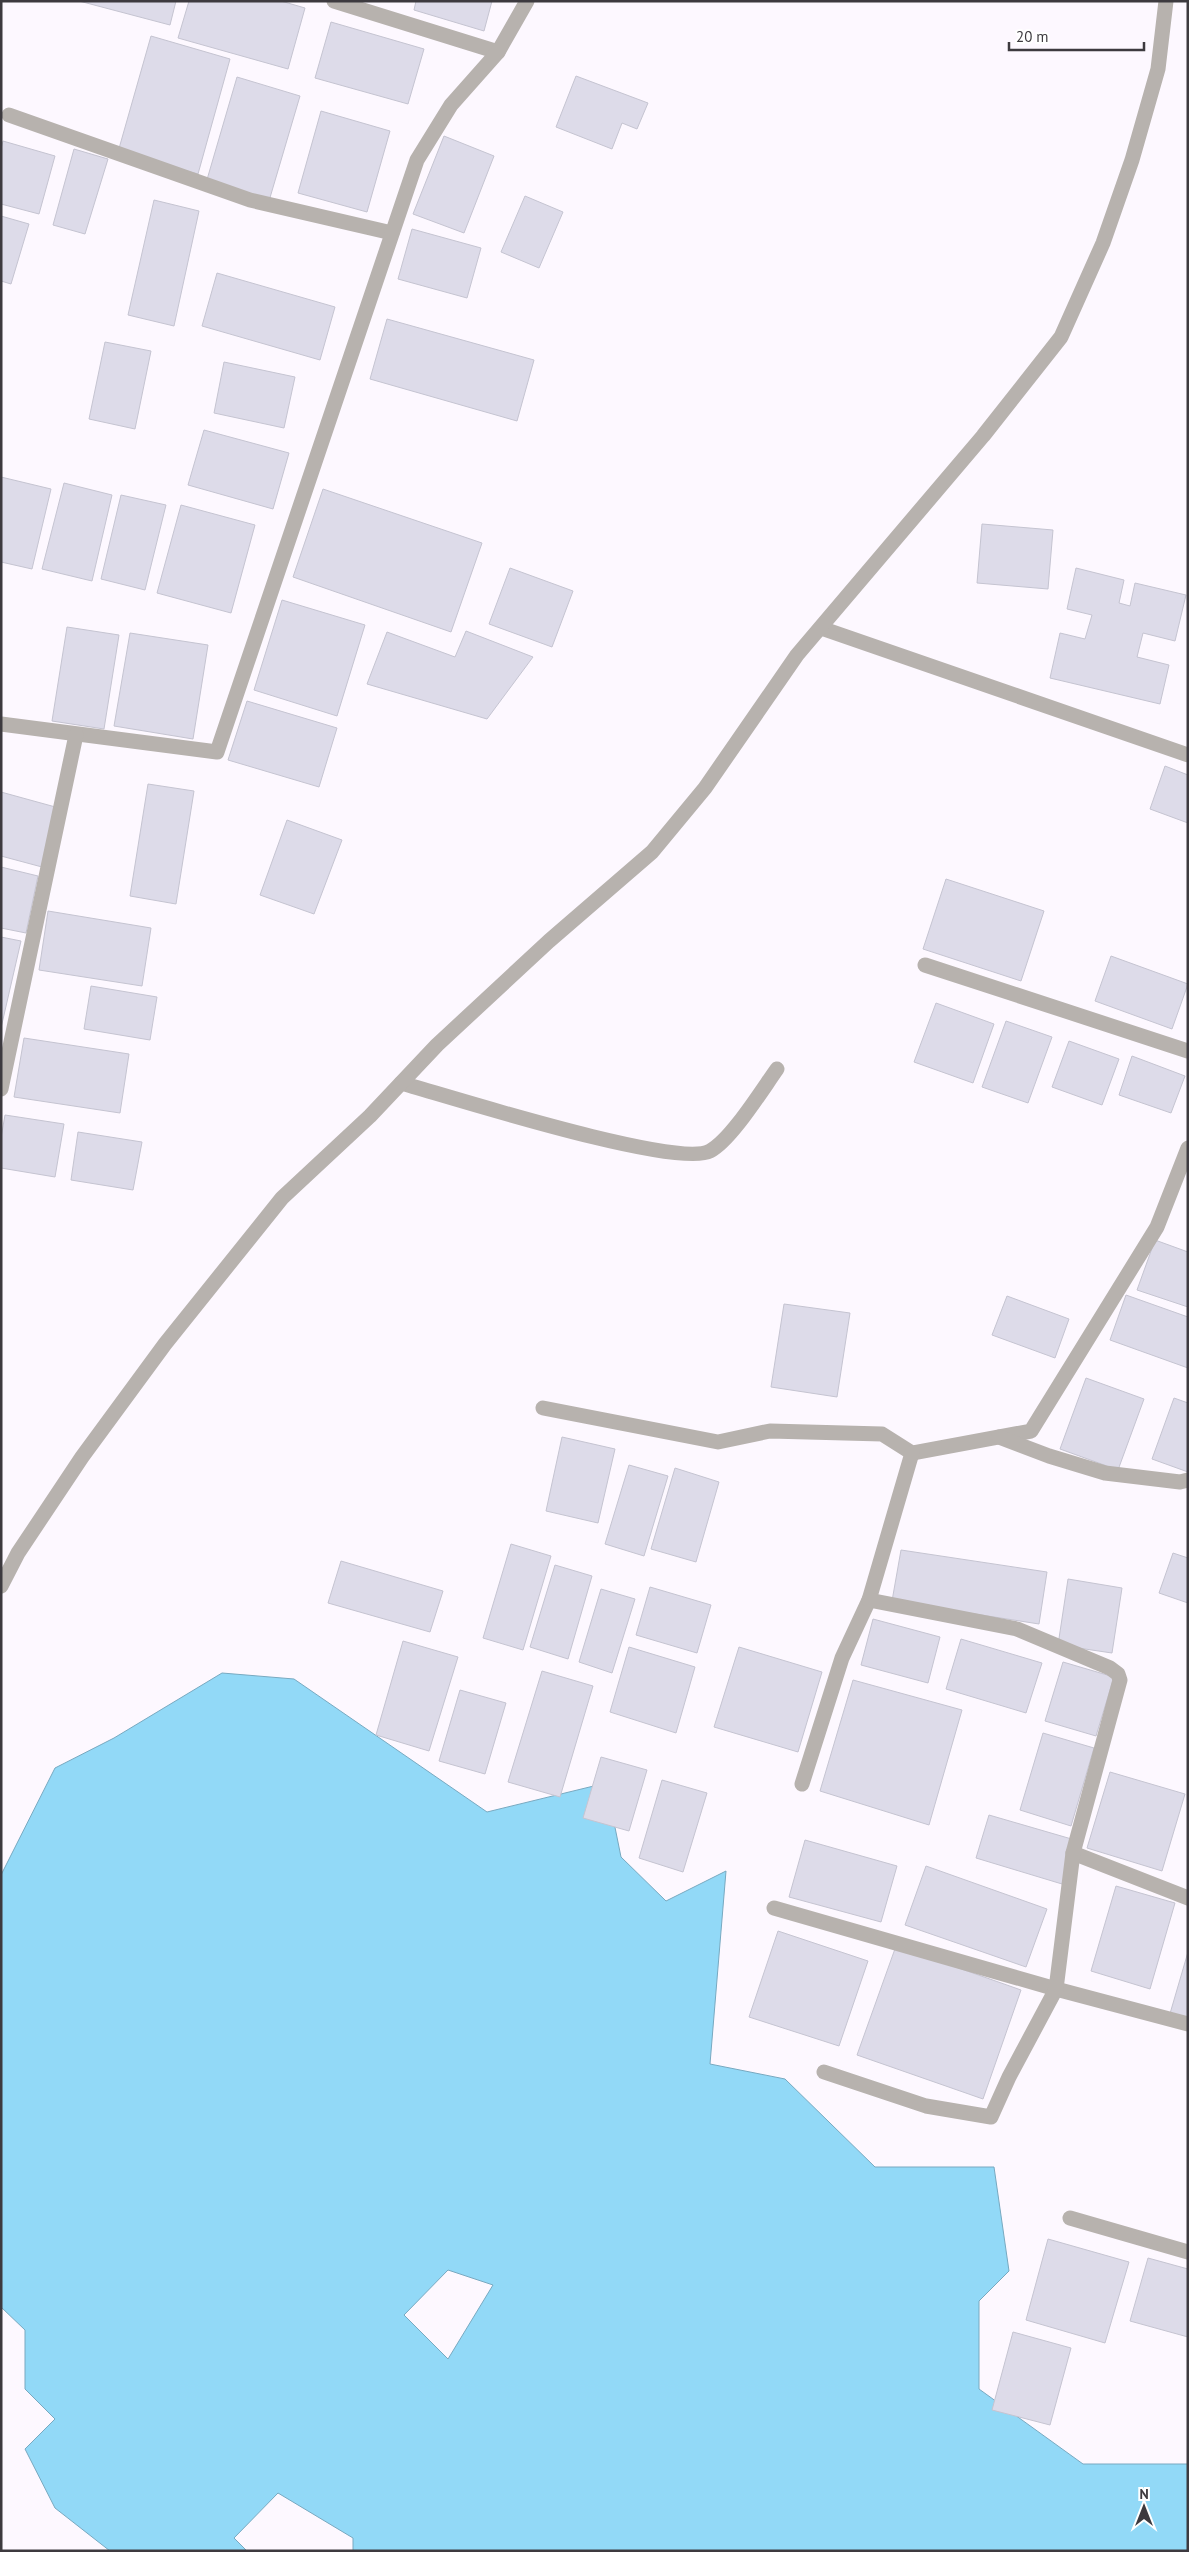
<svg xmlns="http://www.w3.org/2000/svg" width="1189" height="2552" viewBox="0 0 1189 2552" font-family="'PT Sans',sans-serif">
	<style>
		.water { fill: #92d9f7; stroke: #78a9c0; fill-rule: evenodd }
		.building { fill: #dddbe9; stroke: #c5c4d1 }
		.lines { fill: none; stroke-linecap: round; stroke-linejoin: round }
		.street { stroke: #b7b2ae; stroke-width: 15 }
	</style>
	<rect width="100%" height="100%" fill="#fdf8ff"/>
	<path class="water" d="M222,1673L294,1679L487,1812L606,1783L621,1857L666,1901L726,1871L710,2064L785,2079L875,2167H994L1009,2271L979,2301V2389L1083,2464H1188V2551H353V2538L278,2493L234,2538L247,2551H110L55,2508L25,2449L55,2419L25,2389V2330L1,2307V1875L55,1768L114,1738ZM448,2270L493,2285L448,2359L404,2315Z"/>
	<g class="building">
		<path d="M79,1H176L170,25Z"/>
		<path d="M189,1H281L305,8L288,69L178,38Z"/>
		<path d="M416,1H492L484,31L414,10Z"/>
		<path d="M331,22L424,49L408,104L315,78Z"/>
		<path d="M151,36L230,59L198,174L118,152Z"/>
		<path d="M576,76L648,103L637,129L622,123L612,149L556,127Z"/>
		<path d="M237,77L300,96L269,201L206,183Z"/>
		<path d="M321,111L390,131L367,212L298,193Z"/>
		<path d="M444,136L494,156L464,233L413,214Z"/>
		<path d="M3,141L55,156L39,214L1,204V149Z"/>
		<path d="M74,149L108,159L85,234L53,225Z"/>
		<path d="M525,196L563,212L539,268L501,252Z"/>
		<path d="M154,200L199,211L174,326L128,315Z"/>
		<path d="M1,216L29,224L11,284L1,281Z"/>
		<path d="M412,229L481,248L467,298L398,279Z"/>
		<path d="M217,273L335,307L320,360L202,326Z"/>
		<path d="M387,319L534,360L517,421L370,379Z"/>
		<path d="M105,342L151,351L135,429L89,419Z"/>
		<path d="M224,362L295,377L284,428L214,413Z"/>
		<path d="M204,430L289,453L273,509L188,485Z"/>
		<path d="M1,477L51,489L32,569L1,562Z"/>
		<path d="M64,483L112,495L92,581L42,569Z"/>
		<path d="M323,489L482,543L451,632L293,577Z"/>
		<path d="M121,495L166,505L145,590L101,579Z"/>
		<path d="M181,505L255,525L231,613L157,593Z"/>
		<path d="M982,524L1053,530L1048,589L977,583Z"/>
		<path d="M510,568L573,591L552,647L489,624Z"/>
		<path d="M1076,568L1124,580L1119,603L1130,606L1135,583L1186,595L1175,641L1143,633L1137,657L1169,665L1160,704L1050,678L1060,633L1085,639L1092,615L1067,609Z"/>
		<path d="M282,600L365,625L337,716L254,690Z"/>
		<path d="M67,627L119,635L104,729L52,721Z"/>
		<path d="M466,631L533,657L487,719L367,684L387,632L455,657Z"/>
		<path d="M130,633L208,645L193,739L114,726Z"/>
		<path d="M247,701L337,728L319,787L228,760Z"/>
		<path d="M1165,766L1188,775V823L1150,809Z"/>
		<path d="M148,784L194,791L176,904L130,896Z"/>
		<path d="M1,792L59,808L42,867L1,856Z"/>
		<path d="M287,820L342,840L314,914L260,895Z"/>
		<path d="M1,867L38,876L26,933L1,928Z"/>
		<path d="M946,879L1044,911L1021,981L923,949Z"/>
		<path d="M48,911L151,928L142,986L39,970Z"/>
		<path d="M1,937L21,941L1,1028Z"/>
		<path d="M1111,956L1188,984L1172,1029L1095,1001Z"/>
		<path d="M91,986L157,997L150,1040L84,1029Z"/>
		<path d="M936,1003L994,1024L973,1083L914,1062Z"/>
		<path d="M1006,1021L1052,1037L1028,1103L982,1087Z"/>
		<path d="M24,1038L129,1054L120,1113L14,1097Z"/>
		<path d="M1069,1041L1119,1059L1102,1105L1052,1087Z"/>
		<path d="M1132,1056L1185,1076L1171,1113L1119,1095Z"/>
		<path d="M5,1115L64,1124L55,1177L1,1168V1138Z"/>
		<path d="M78,1132L142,1142L133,1190L71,1180Z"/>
		<path d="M1155,1240L1188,1252V1307L1137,1290Z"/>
		<path d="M1126,1295L1188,1317V1368L1110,1340Z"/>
		<path d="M1007,1296L1069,1319L1055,1358L992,1335Z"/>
		<path d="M784,1304L850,1313L837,1397L771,1387Z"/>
		<path d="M1086,1378L1144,1399L1118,1470L1060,1449Z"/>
		<path d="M1174,1398L1188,1403V1472L1152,1459Z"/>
		<path d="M562,1437L615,1449L598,1523L546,1511Z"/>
		<path d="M629,1465L668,1476L644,1556L605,1544Z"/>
		<path d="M675,1468L719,1482L696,1562L651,1549Z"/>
		<path d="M511,1544L551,1556L523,1650L483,1638Z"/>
		<path d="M901,1550L1047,1572L1039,1624L892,1601Z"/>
		<path d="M1173,1553L1188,1558V1603L1159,1593Z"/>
		<path d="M341,1561L443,1591L430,1632L328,1603Z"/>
		<path d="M555,1565L592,1576L568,1659L530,1647Z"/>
		<path d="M1068,1579L1122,1588L1112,1653L1058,1645Z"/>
		<path d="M650,1587L711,1605L697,1653L636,1635Z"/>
		<path d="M601,1589L635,1599L612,1673L579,1662Z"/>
		<path d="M873,1619L940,1637L928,1683L861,1665Z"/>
		<path d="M961,1639L1042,1663L1026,1713L946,1689Z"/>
		<path d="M403,1641L458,1657L429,1751L376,1735Z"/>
		<path d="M629,1647L695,1667L676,1733L610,1712Z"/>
		<path d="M739,1647L822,1672L798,1752L714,1727Z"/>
		<path d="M1063,1662L1114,1677L1096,1736L1045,1721Z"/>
		<path d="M542,1671L593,1686L560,1797L508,1782Z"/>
		<path d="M853,1680L962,1710L929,1825L820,1791Z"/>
		<path d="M460,1690L506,1703L485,1774L439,1761Z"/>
		<path d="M1043,1733L1094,1748L1071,1826L1020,1810Z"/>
		<path d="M601,1757L647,1770L629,1831L583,1818Z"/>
		<path d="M1110,1772L1185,1794L1162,1871L1087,1848Z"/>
		<path d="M662,1780L707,1793L683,1872L639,1858Z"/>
		<path d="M989,1815L1075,1840L1062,1884L976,1858Z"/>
		<path d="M805,1840L897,1866L881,1922L789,1897Z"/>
		<path d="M926,1866L1047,1909L1026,1967L905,1925Z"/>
		<path d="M1116,1886L1175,1903L1150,1989L1091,1971Z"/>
		<path d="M778,1931L868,1961L839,2046L749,2017Z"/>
		<path d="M896,1946L1021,1990L983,2099L857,2055Z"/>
		<path d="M1188,1952V2022L1169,2017Z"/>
		<path d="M1048,2239L1129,2262L1105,2343L1026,2320Z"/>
		<path d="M1148,2258L1188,2269V2337L1130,2321Z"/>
		<path d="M1013,2332L1071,2348L1050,2425L992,2410Z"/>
	</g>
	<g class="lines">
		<g class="street">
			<path d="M334,1L498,52"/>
			<path d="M9,115L250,200L392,233"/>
			<path d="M821,628L1188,755"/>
			<path d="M1,724L217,752L417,160L451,105L498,52L527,1"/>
			<path d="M925,965L1188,1051"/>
			<path d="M401,1083C448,1096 677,1169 710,1151C731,1140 762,1090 777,1069"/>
			<path d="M1,1089L76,735"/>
			<path d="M543,1408L718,1442L770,1431L882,1434L912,1453L1031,1431L1157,1227L1188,1148"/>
			<path d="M999,1437L1049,1456L1105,1473L1180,1482L1188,1480"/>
			<path d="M1,1586L18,1553L82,1457L165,1344L282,1198L370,1116L437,1045L549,941L652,852L705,788L797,655L983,436L1061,337L1103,243L1132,160L1158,69L1166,1"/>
			<path d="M802,1784L842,1658L869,1600L912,1453"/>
			<path d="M1073,1853L1188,1898"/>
			<path d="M774,1908L1056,1989L1188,2024"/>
			<path d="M824,2072L926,2106L991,2117L1009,2077L1056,1989L1073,1853L1120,1680L1118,1674L1110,1668L1017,1629L869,1600"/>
			<path d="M1070,2218L1188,2252"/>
		</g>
	</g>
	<rect width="1189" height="2552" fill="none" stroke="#3d3a3f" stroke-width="5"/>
	<g transform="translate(1144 2507)" stroke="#ffffff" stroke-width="4" paint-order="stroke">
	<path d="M0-4L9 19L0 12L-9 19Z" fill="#3d3a3f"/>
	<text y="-8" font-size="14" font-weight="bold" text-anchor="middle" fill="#3d3a3f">N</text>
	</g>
	<path d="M1009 42v8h135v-8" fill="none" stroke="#3d3a3f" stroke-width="2.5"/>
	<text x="1016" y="42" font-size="15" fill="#3d3a3f" stroke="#ffffff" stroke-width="4" paint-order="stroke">20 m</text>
</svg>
